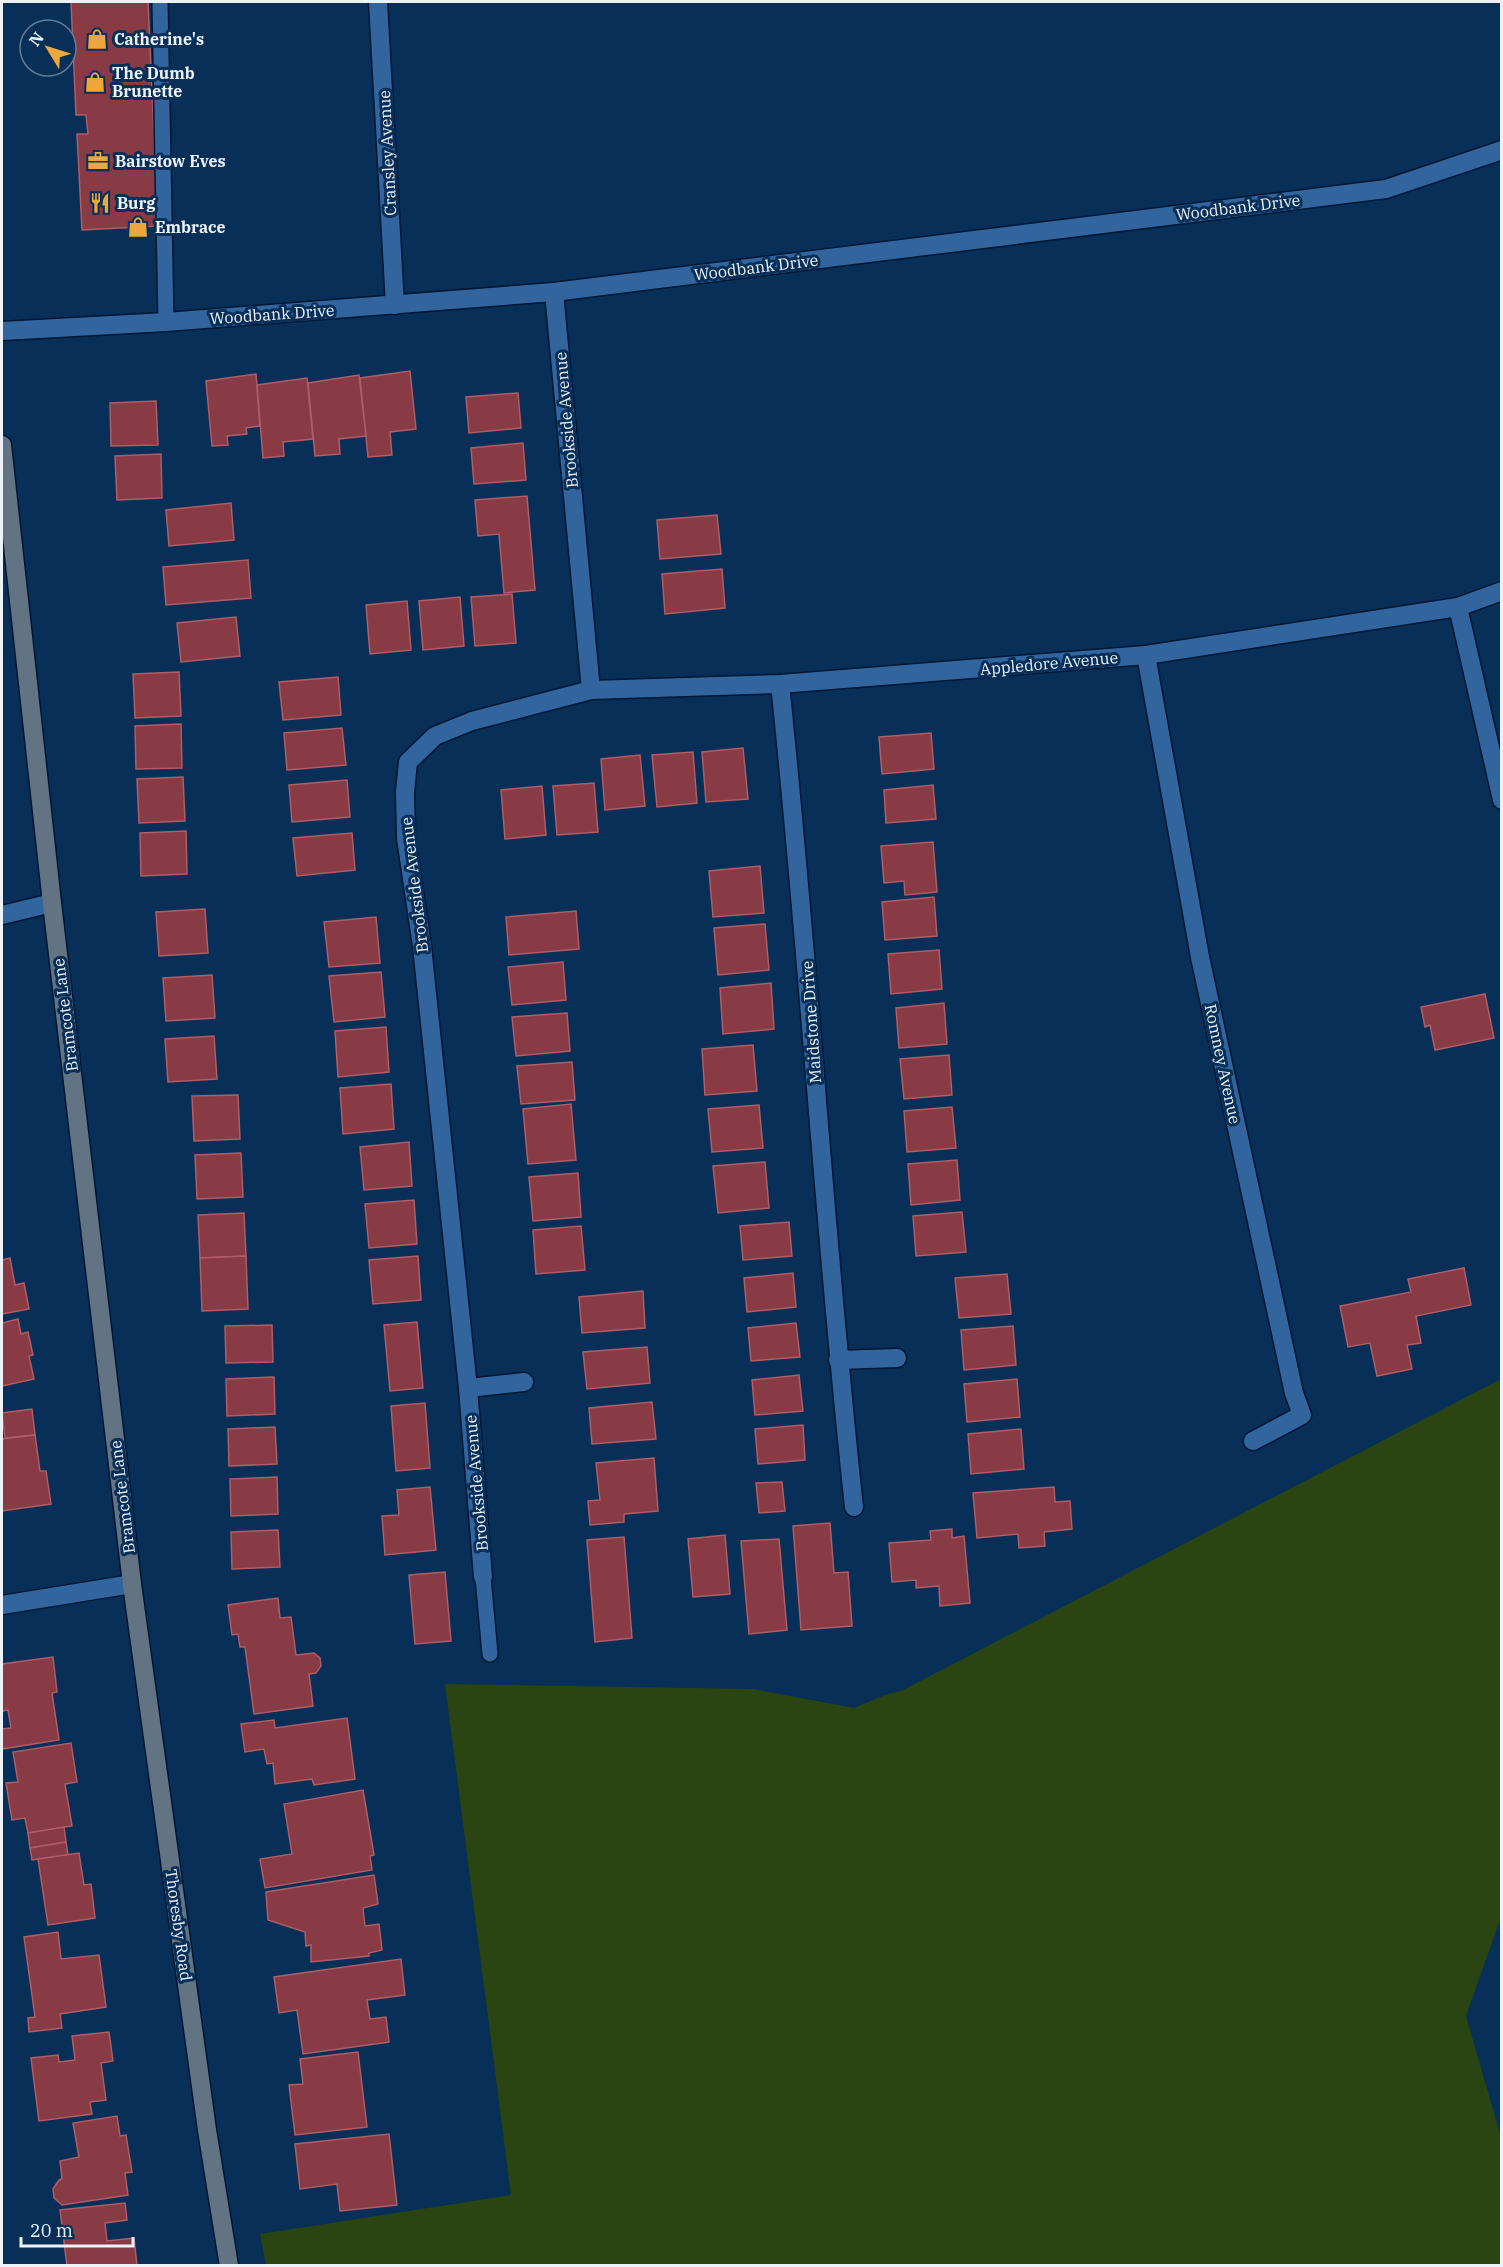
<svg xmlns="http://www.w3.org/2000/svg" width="1503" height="2267" viewBox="0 0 1503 2267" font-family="'IBM Plex Serif',serif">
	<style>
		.green { fill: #2a4512 }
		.building { fill: #883a45; stroke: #af5d67; stroke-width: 1.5 }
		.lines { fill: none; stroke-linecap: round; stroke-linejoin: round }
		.lane-casing { stroke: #001733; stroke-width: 18 }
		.street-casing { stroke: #001733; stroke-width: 21 }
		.secondary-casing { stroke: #001733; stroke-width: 21 }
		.lane { stroke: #32649e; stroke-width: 15 }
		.street { stroke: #32649e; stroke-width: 18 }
		.secondary { stroke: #627484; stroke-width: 18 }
		.labels { text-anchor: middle; stroke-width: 6; stroke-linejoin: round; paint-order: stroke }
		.poi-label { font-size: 16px; font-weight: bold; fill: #edf2f9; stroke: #072f58; text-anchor: start }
		.street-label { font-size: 16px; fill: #edf2f9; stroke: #072f58 }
	</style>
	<rect width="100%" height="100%" fill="#072f58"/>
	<path class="green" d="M1501,1379L1502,1914L1466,2016L1501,2137V2265H266L260,2234L511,2195L445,1684L753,1689L854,1708L885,1695L903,1690Z"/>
	<g class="building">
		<path d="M71,2H148L158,226L82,230L77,134H88L86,115H76Z"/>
		<path d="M410,371L416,429L390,432L392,455L368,457L360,378Z"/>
		<path d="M256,374L260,426L246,428L247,434L227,436L228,445L212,446L206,381Z"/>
		<path d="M359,375L366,436L339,439L340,454L315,456L308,383Z"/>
		<path d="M307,378L313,439L283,442L284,456L263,458L257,385Z"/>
		<path d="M518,393L521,428L469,433L466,397Z"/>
		<path d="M156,401L158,445L111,446L110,403Z"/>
		<path d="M523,443L526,480L474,484L471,448Z"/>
		<path d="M161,454L162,498L117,500L115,456Z"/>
		<path d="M527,496L535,590L504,593L499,534L478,536L475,500Z"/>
		<path d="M231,503L234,540L169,546L166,510Z"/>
		<path d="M717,515L721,554L660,559L657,520Z"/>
		<path d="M248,560L251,598L166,605L163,567Z"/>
		<path d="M722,569L725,608L665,614L662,574Z"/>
		<path d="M512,594L516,643L475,646L471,597Z"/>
		<path d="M460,597L464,646L423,650L419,601Z"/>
		<path d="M407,601L411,650L370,654L366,605Z"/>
		<path d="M236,617L240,656L181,662L177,623Z"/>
		<path d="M179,672L181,716L135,718L133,674Z"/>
		<path d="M338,677L341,715L283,720L279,682Z"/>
		<path d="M181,724L182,768L136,769L135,726Z"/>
		<path d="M342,728L346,765L287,770L284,733Z"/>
		<path d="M931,733L934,769L882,774L879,737Z"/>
		<path d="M743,748L748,799L706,802L702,752Z"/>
		<path d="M693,752L697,803L657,807L652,755Z"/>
		<path d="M640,755L645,806L605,810L601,759Z"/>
		<path d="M183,777L185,821L139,823L137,779Z"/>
		<path d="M347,780L350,817L292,822L289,785Z"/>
		<path d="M594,783L598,832L557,835L553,786Z"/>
		<path d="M933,785L936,819L886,823L884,790Z"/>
		<path d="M542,786L546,835L505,839L501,790Z"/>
		<path d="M186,831L187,874L141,876L140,833Z"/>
		<path d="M352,833L355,870L297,876L293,838Z"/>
		<path d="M933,842L937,892L905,895L904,881L884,883L881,846Z"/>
		<path d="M760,866L764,913L713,917L709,871Z"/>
		<path d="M934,897L937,936L885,940L882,902Z"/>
		<path d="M205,909L208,953L159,956L156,912Z"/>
		<path d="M576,911L579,949L509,955L506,917Z"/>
		<path d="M376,917L380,963L329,967L324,922Z"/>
		<path d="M765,924L769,970L718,975L714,928Z"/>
		<path d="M939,950L942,989L891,994L888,954Z"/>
		<path d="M563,962L566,1000L512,1005L508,967Z"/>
		<path d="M381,972L385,1017L334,1022L329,976Z"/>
		<path d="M212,975L215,1018L166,1021L163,978Z"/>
		<path d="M771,983L774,1029L723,1034L720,988Z"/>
		<path d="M1485,994L1494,1038L1435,1050L1430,1025L1425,1027L1421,1007Z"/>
		<path d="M944,1003L947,1044L899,1048L896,1008Z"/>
		<path d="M567,1013L570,1051L516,1056L512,1017Z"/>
		<path d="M386,1027L389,1072L338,1077L335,1031Z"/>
		<path d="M214,1036L217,1079L168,1082L165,1039Z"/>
		<path d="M753,1045L757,1091L705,1095L702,1049Z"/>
		<path d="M949,1055L952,1095L904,1099L900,1059Z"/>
		<path d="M572,1062L575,1100L521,1104L517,1066Z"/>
		<path d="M391,1084L394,1129L343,1134L340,1088Z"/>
		<path d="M238,1095L240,1139L194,1141L192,1096Z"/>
		<path d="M571,1104L576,1160L528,1164L523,1109Z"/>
		<path d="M759,1105L763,1148L712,1152L708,1109Z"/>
		<path d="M952,1107L956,1148L907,1152L904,1111Z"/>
		<path d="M409,1142L412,1186L364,1190L360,1147Z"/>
		<path d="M241,1153L243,1197L197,1199L195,1155Z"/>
		<path d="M957,1160L960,1200L911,1205L908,1164Z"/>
		<path d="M765,1162L769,1208L718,1213L713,1166Z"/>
		<path d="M578,1173L581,1217L533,1221L529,1177Z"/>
		<path d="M414,1200L417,1244L369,1248L365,1204Z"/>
		<path d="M962,1212L966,1252L916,1256L913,1216Z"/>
		<path d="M244,1213L246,1256L200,1258L198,1215Z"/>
		<path d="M789,1222L792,1256L743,1260L740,1226Z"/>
		<path d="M581,1226L585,1270L536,1274L533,1230Z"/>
		<path d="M246,1256L248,1309L202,1311L200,1258Z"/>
		<path d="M418,1256L421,1300L373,1304L369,1260Z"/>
		<path d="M10,1258L15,1285L24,1283L29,1309L2,1314V1260Z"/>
		<path d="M1464,1268L1471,1305L1416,1316L1421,1343L1407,1345L1412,1369L1377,1376L1370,1343L1348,1347L1340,1306L1411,1292L1408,1279Z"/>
		<path d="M793,1273L796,1307L747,1312L744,1278Z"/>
		<path d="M1007,1274L1011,1314L959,1318L955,1278Z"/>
		<path d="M643,1291L645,1328L582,1333L579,1297Z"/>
		<path d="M18,1319L21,1334L28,1332L33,1355L29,1356L34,1379L2,1386V1323Z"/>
		<path d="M417,1322L423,1388L390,1391L384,1325Z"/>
		<path d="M796,1323L800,1357L751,1361L748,1328Z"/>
		<path d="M272,1325L273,1362L226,1363L225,1326Z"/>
		<path d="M1013,1326L1016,1365L964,1370L961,1330Z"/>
		<path d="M647,1347L650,1383L587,1389L583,1352Z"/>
		<path d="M799,1375L803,1411L755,1415L752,1380Z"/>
		<path d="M274,1377L275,1414L227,1416L226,1379Z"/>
		<path d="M1017,1379L1020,1417L967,1422L964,1384Z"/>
		<path d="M652,1402L656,1439L592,1444L589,1408Z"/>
		<path d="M425,1403L430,1468L396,1471L391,1406Z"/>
		<path d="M32,1409L35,1435L5,1438L2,1413Z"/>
		<path d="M803,1425L805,1460L758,1464L755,1429Z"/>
		<path d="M275,1427L277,1464L229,1466L228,1429Z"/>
		<path d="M1021,1429L1024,1469L971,1474L968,1434Z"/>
		<path d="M35,1435L40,1471H46L51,1504L2,1511V1439Z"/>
		<path d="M654,1458L658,1511L624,1514V1522L590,1525L588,1501L600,1500L596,1463Z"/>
		<path d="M277,1477L278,1514L231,1516L230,1479Z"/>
		<path d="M782,1482L785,1511L759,1513L756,1483Z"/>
		<path d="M430,1487L436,1550L385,1555L382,1516L399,1515L397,1490Z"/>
		<path d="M1054,1487L1055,1502L1070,1501L1072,1529L1044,1532L1045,1546L1019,1548L1018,1534L977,1538L973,1493Z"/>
		<path d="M830,1523L834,1573L848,1572L852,1626L801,1630L793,1526Z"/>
		<path d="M952,1529V1538L964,1536L970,1603L940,1606L939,1586L916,1588V1580L892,1582L889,1543L931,1540L930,1531Z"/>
		<path d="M278,1530L280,1567L232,1569L231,1532Z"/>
		<path d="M725,1535L730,1594L693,1597L688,1539Z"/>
		<path d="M624,1537L632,1638L595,1642L587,1540Z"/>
		<path d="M779,1539L787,1630L749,1634L741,1541Z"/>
		<path d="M445,1572L451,1641L415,1644L409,1575Z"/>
		<path d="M278,1598L280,1618L291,1617L296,1655L314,1653L320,1658L321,1666L316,1673L309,1674L313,1706L254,1714L245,1647H240L238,1634L232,1635L228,1605Z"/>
		<path d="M53,1657L57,1692L52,1693L59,1740L2,1749V1729L11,1728L8,1710L2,1711V1664Z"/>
		<path d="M347,1718L355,1779L314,1785L312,1779L275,1784L273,1763L267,1764L264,1749L245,1752L241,1724L274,1720L275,1728Z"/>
		<path d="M71,1743L77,1782L65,1784L72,1826L28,1833L25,1818L12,1820L6,1783L18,1782L13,1752Z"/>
		<path d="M363,1790L374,1855L370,1856L372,1870L265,1888L260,1859L292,1854L284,1804Z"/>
		<path d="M64,1827L66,1842L30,1848L28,1833Z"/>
		<path d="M66,1842L68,1855L32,1860L30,1848Z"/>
		<path d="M79,1853L84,1885L91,1884L95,1918L48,1925L38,1859Z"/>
		<path d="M374,1875L378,1904L363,1908L365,1926L379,1924L382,1950L369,1953V1956L311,1962V1945L306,1946L305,1932L268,1920L266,1892Z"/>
		<path d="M58,1932L61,1959L99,1955L106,2007L60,2014L62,2028L29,2032L28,2018L35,2017L24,1937Z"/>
		<path d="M401,1959L405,1995L367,2000L370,2019L386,2017L389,2042L303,2054L297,2010L279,2013L274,1977Z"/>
		<path d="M109,2032L113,2061L101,2063L106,2100L90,2102L92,2114L39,2121L31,2058L58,2055L59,2062L75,2060L72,2036Z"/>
		<path d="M358,2052L367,2127L295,2135L289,2085L303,2084L300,2059Z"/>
		<path d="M117,2116L120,2136L126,2135L132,2172L125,2173L128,2195L62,2205L54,2198L53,2189L59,2180L62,2179L60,2161L79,2157L73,2123Z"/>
		<path d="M389,2134L397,2205L340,2211L337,2184L300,2189L295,2144Z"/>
		<path d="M125,2203L127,2220L105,2223L107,2241L134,2238L137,2266H67L60,2210Z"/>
	</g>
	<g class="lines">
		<g class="lane-casing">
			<g id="lane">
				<path d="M160,2L166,322"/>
				<path d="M483,1577L490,1654"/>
			</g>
		</g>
		<g class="street-casing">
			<g id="street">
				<path d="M378,2L395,305"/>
				<path d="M2,331L166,322L554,292L1386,189L1502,150"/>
				<path d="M1458,607L1502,800"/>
				<path d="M1146,655L1200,957L1294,1393L1302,1415L1253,1441"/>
				<path d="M780,684C809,958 824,1233 854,1507"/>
				<path d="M591,690L780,684L1146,655L1458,607L1502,591"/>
				<path d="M2,915L52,903"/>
				<path d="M838,1360L897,1358"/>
				<path d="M468,1388L524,1382"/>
				<path d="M483,1577L468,1388L422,946L406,838L405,792L408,762L435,736L472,721L591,690L554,292"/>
				<path d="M2,1605L132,1584"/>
			</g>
		</g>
		<g class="secondary-casing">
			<path id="secondary" d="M2,445L52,903L132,1584L207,2130L229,2266"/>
		</g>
		<use href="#lane" class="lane"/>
		<use href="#street" class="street"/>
		<use href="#secondary" class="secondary"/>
	</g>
	<defs>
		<g id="shop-bare" transform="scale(1.62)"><path d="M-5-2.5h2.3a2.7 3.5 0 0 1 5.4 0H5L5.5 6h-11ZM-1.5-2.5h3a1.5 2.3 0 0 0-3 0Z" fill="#eea73c" stroke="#072f58" stroke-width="2.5" paint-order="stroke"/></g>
		<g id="office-bare" transform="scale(1.62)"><path d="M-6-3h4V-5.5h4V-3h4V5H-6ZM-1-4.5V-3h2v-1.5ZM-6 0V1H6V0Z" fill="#eea73c" stroke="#072f58" stroke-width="2.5" paint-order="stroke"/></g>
		<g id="restaurant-bare" transform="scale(1.62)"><path d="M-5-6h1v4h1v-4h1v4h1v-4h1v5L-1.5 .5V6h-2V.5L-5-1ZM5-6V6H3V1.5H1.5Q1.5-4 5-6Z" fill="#eea73c" stroke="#072f58" stroke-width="2.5" paint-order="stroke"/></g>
	</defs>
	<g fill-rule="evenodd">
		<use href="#shop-bare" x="97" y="39"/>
		<use href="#shop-bare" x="95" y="82"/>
		<use href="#office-bare" x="98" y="161"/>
		<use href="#restaurant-bare" x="100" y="203"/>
		<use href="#shop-bare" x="138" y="227"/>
	</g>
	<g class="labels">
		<g class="poi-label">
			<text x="114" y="45">Catherine's</text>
			<text x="112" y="79">The Dumb<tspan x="112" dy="18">Brunette</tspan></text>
			<text x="115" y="167">Bairstow Eves</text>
			<text x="117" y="209">Burg</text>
			<text x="155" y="233">Embrace</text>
		</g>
		<g class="street-label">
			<text transform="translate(387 153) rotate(-93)" y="6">Cransley Avenue</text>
			<text transform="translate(1238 207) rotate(-7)" y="6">Woodbank Drive</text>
			<text transform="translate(756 267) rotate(-7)" y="6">Woodbank Drive</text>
			<text transform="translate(272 314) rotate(-4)" y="6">Woodbank Drive</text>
			<text transform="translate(566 420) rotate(-95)" y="6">Brookside Avenue</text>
			<text transform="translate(1049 663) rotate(-5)" y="6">Appledore Avenue</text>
			<text transform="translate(414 885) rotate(-97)" y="6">Brookside Avenue</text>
			<text transform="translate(65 1015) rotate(-97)" y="6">Bramcote Lane</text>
			<text transform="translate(811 1022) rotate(-94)" y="6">Maidstone Drive</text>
			<text transform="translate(1223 1064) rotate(78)" y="6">Romney Avenue</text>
			<text transform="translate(476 1483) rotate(-95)" y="6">Brookside Avenue</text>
			<text transform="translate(122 1497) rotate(-97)" y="6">Bramcote Lane</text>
			<text transform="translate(179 1925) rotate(82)" y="6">Thoresby Road</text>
		</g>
	</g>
	<rect width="1503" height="2267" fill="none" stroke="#edf2f9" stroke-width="6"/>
	<g transform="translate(48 48) rotate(308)"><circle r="28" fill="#072f58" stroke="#637d98" stroke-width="1.5"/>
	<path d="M0-4.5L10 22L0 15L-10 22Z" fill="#eea73c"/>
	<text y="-9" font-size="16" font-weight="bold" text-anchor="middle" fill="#edf2f9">N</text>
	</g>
	<path d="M21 2237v9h112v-9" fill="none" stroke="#edf2f9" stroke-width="3"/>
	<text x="30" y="2237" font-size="18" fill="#edf2f9" stroke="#072f58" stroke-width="4.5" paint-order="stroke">20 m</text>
</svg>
